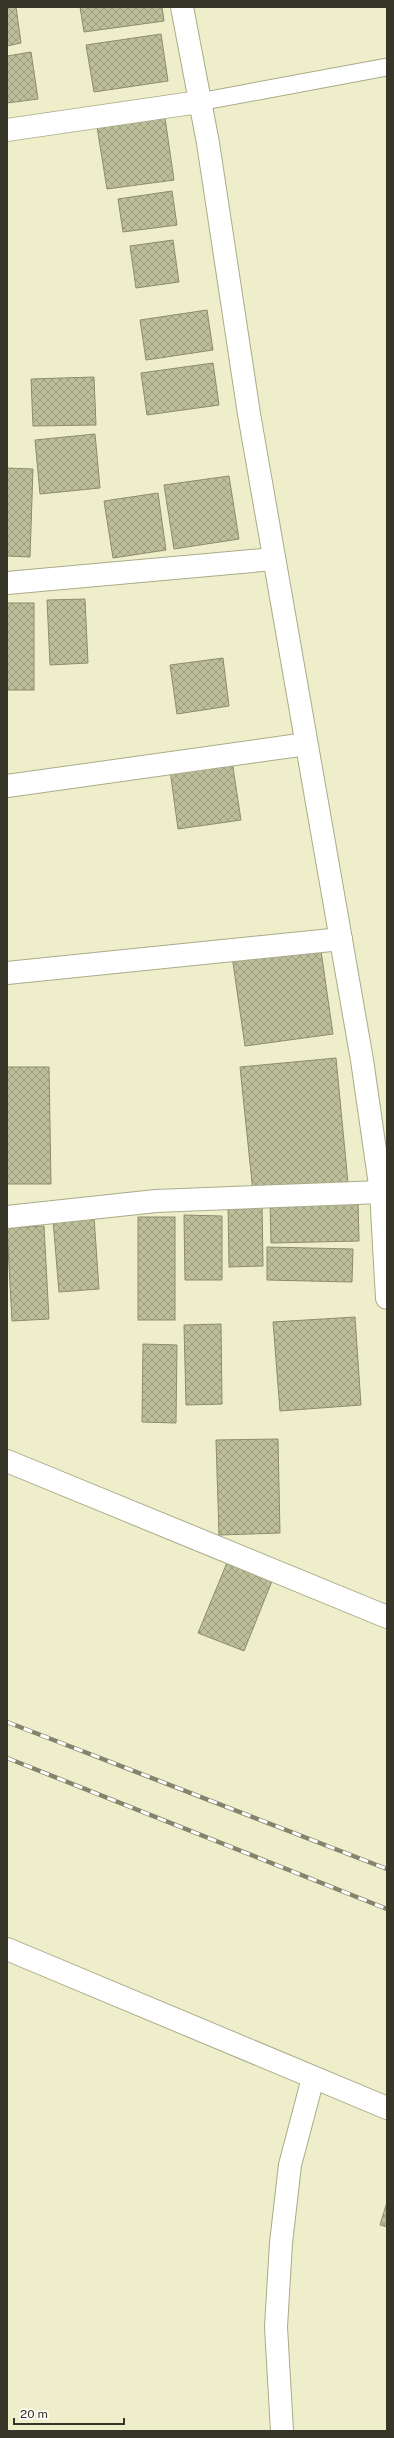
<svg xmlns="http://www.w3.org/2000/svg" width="394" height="2438" viewBox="0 0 394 2438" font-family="'Public Sans',sans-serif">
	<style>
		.building { fill: url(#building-cross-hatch); stroke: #8d8d6b }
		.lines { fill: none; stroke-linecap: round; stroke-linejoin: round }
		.lane-casing { stroke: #aaab88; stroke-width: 19 }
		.street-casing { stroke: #aaab88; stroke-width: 24 }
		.lane { stroke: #fff; stroke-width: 17 }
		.street { stroke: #fff; stroke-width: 22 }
		.rail-casing { stroke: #84846c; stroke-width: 4.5 }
		.rail { stroke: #fff; stroke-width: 3; stroke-dasharray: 9; stroke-linecap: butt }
	</style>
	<defs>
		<pattern id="building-cross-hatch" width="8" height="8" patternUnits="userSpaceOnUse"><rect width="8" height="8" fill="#bdbe9a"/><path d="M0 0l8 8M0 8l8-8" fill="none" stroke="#9a9b7e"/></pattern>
	</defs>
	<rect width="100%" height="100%" fill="#eeefca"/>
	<g class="building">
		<path d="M7,7H16L21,43L7,46Z"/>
		<path d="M80,7H162L164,21L84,32Z"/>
		<path d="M161,34L168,81L94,92L86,45Z"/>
		<path d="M31,52L38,99L7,103V56Z"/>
		<path d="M165,118L174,180L107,189L97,127Z"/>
		<path d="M172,191L177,225L123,232L118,199Z"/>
		<path d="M173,240L179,282L136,288L130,246Z"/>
		<path d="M207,310L213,350L146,360L140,320Z"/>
		<path d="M213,363L219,405L147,415L141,373Z"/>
		<path d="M94,377L96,425L33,426L31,379Z"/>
		<path d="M95,434L100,488L40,494L35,440Z"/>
		<path d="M7,468L33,469L30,557L7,556Z"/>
		<path d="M229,476L239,539L174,549L164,485Z"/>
		<path d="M158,493L166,550L113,558L104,501Z"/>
		<path d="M85,599L88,663L50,665L47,600Z"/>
		<rect x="7" y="603" width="27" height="87"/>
		<path d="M223,658L229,706L177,714L170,665Z"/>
		<path d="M232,761L241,820L178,829L170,770Z"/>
		<path d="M320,944L333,1034L245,1046L232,956Z"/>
		<path d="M336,1058L348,1183L253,1192L240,1067Z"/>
		<path d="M7,1067H49L51,1184H7Z"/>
		<path d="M358,1201L359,1241L271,1243L270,1202Z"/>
		<path d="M228,1203H262L263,1266L229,1267Z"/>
		<path d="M184,1215L222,1216V1280H185Z"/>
		<path d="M94,1217L99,1289L59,1292L53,1220Z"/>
		<rect x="138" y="1217" width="37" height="103"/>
		<path d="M44,1226L49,1319L12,1321L7,1228Z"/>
		<path d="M267,1247L353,1249L352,1282L267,1280Z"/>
		<path d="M355,1317L361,1405L280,1411L273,1322Z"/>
		<path d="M221,1324L222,1404L186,1405L184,1325Z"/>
		<path d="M143,1344L177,1345L176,1423L142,1422Z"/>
		<path d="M278,1439L280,1533L219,1535L216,1440Z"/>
		<path d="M231,1553L276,1571L244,1651L198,1633Z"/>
		<path d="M387,2202V2227L380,2225Z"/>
	</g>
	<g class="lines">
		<g class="lane-casing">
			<path id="lane" d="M199,102L387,67"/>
		</g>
		<g class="street-casing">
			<g id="street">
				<path d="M182,7L208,143L249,414L362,1060L381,1192L387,1298"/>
				<path d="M7,130L199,102"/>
				<path d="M7,583L274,559"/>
				<path d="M7,786L306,744"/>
				<path d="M7,973L341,939"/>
				<path d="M7,1217L156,1201L381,1192"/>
				<path d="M7,1461L387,1617"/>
				<path d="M7,1949L387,2108"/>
				<path d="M282,2431L276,2327L281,2243L290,2165L313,2078"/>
			</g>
		</g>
		<use href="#lane" class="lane"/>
		<use href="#street" class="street"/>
		<g class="rail-casing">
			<g id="rail">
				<path d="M7,1722L387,1869"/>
				<path d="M7,1758L387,1909"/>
			</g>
		</g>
		<use href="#rail" class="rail"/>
	</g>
	<rect width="394" height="2438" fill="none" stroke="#363628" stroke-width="16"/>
	<path d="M14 2418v6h110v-6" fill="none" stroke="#363628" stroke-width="2"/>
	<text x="20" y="2418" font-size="12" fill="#363628" stroke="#ffffff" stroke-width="3" paint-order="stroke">20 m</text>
</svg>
